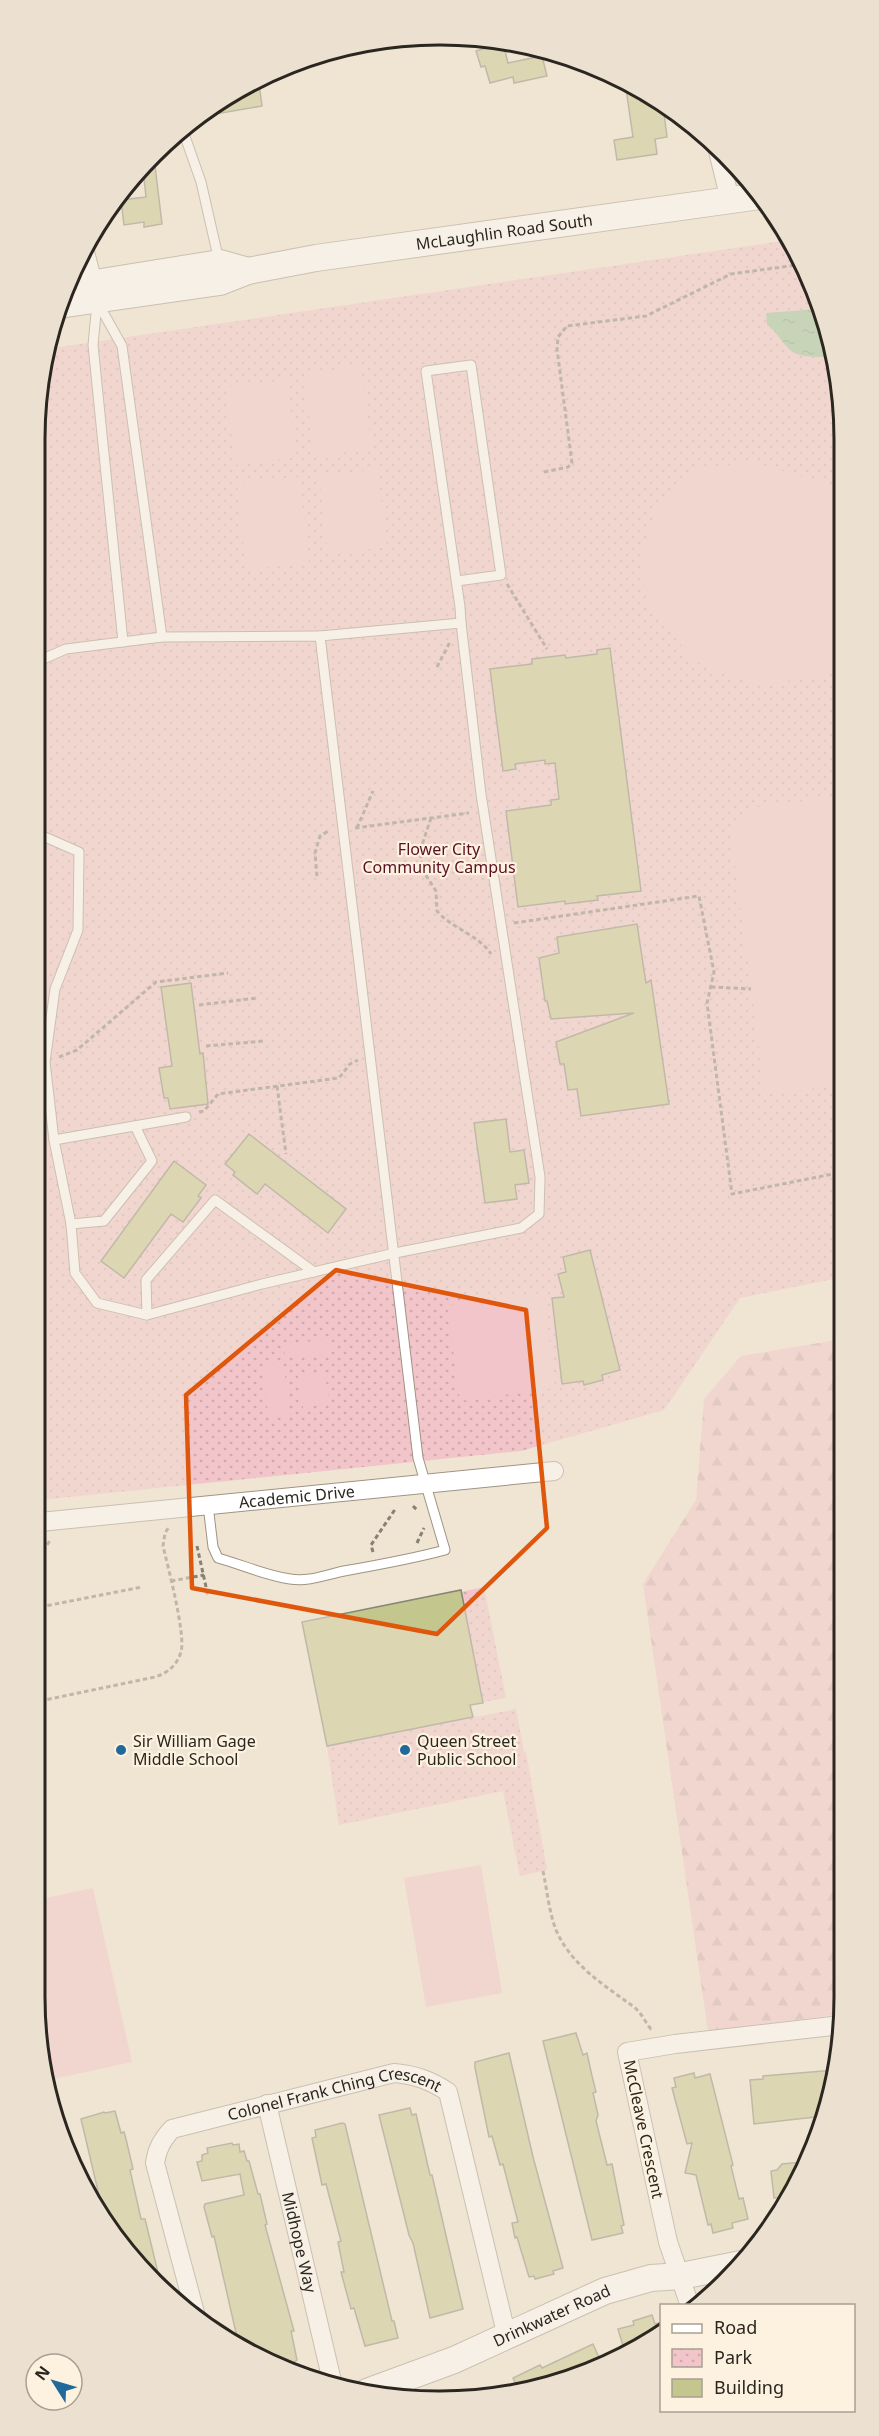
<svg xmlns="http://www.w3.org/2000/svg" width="879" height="2436" viewBox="0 0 879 2436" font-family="'Noto Sans',sans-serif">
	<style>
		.forest { fill: url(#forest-firs) }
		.park { fill: url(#park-dots) }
		.garden { fill: #f2c5ca }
		.water { fill: url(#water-ripples) }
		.building { fill: #c3c68d; stroke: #858674; stroke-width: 1.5 }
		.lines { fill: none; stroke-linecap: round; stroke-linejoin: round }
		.lane-casing { stroke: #9f9484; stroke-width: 11 }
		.street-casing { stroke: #9f9484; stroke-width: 20 }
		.secondary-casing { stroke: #9f9484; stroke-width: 28 }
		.path { stroke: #888074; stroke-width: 3; stroke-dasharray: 4.5 3; stroke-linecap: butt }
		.lane { stroke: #fff; stroke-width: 9 }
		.street { stroke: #fff; stroke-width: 18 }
		.secondary { stroke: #fff; stroke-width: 26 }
		.marked { fill: none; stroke: #df560d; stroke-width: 4.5; stroke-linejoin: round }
		.poi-dot { fill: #20699c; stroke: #fdf1e0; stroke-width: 2 }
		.labels { text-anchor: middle; stroke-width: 4.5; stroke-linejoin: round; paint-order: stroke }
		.street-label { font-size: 16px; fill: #2b2720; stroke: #fdf1e0 }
		.park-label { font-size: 16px; fill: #5a1024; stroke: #fdf1e0 }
		.poi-label { font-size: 16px; fill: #2b2720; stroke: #fdf1e0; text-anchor: start }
		.rim { fill: none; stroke: #2b2720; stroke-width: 3 }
	</style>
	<defs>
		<pattern id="forest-firs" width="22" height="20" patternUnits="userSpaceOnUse" patternTransform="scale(1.5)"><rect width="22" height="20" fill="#f2c5ca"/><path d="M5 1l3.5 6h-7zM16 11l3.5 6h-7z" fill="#d0a9ad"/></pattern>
		<pattern id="park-dots" width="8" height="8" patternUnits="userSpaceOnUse" patternTransform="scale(1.5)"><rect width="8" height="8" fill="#f2c5ca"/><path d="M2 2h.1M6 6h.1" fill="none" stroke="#d0a9ad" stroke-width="1.8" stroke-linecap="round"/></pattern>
		<pattern id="water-ripples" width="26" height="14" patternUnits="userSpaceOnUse" patternTransform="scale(1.5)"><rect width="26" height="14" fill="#98c297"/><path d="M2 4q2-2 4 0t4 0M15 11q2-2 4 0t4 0" fill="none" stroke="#7c9e7b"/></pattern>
	</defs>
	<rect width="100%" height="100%" fill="#f0e4d3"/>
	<path class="forest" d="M843,1339L844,1996L842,2014L708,2031L643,1584L696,1500L704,1399L741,1356Z"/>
	<g class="park">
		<path d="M789,240L803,261L841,386L843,1277L740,1298L664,1410L521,1451L40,1500L35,440L46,349Z"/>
		<path d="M484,1587L506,1698L483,1702L461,1592Z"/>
		<path d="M516,1709L524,1752H526L547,1870L520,1876L503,1791L339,1825L327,1746Z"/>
	</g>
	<g class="garden">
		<path d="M361,366L372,449L314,456L304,374Z"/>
		<path d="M287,380L296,457L235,465L226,387Z"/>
		<path d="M754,462L822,483L841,505L842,658L829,675L759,685L693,661L646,599L641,554L657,507L692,470Z"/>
		<path d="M377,469L387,547L328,554L319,476Z"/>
		<path d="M299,477L309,562L246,570L237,483Z"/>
		<path d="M35,514L47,592L35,594Z"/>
		<path d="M842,796L843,1085L765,1094L731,834L751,808Z"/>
		<path d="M543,1293L555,1388L460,1401L447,1305Z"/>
		<path d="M327,1339L330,1353L285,1358L284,1345Z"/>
		<path d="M282,1363L287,1385L288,1414L268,1415L263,1364Z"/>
		<path d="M325,1373L329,1403L303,1408L298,1375Z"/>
		<path d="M481,1865L502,1993L426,2007L404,1878Z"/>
		<path d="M93,1888L132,2062L44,2081L41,1899Z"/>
	</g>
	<path class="water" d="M818,309L832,357C817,357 796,359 786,346C779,338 776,331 767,325L766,313Z"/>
	<g class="building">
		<path d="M503,43L508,63L542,56L547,76L514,83L513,77L490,83L485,66L481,67L476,51Z"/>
		<path d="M625,82L642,89L663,106L667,137L655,139L657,154L617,160L614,140L633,137Z"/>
		<path d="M259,84L262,106L198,117L237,89Z"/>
		<path d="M155,166L162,224L144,227V222L124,225L121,200L146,197L143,168Z"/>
		<path d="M610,648L641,891L597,896L598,900L565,904V901L518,907L506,811L551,805V800L559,799L555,763L545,764V760L515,764L516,769L503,771L490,669L532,664V659L565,655L566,658L597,654V650Z"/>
		<path d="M637,924L646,983L651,980L669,1104L581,1116L577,1089L568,1090L564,1064H560L556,1042L634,1013L551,1019L547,1001H545L539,958L559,953L557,937Z"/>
		<path d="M191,983L200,1054L203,1053L208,1104L170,1109L168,1098H164L159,1068L172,1066L161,987Z"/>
		<path d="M506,1119L510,1152L524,1150L529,1183L515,1185L517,1199L485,1203L474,1123Z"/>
		<path d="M249,1134L346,1209L328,1233L265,1184L257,1194L233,1175L235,1172L225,1164Z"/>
		<path d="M174,1161L206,1185L198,1196L201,1198L183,1222L171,1214L124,1278L101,1261Z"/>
		<path d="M590,1250L620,1370L602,1375L603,1380L584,1385L583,1381L562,1384L552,1298L564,1297L558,1274L566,1272L563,1257Z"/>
		<path d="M461,1590L483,1703L470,1705L473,1717L327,1746L302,1622Z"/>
		<path d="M576,2033L583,2055L587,2053L592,2076L596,2092L593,2093L598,2115L596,2121L607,2165L612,2164L624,2225L621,2226L623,2233L592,2240L543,2041Z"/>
		<path d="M509,2053L533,2157L563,2268L553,2271L554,2274L535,2279L534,2276L529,2277L517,2237L515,2238L512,2223L518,2222L503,2164L500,2165L492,2136L489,2137L475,2068V2062Z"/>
		<path d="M835,2070L831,2101L824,2116L754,2124L750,2080L763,2079V2076Z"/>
		<path d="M694,2073L695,2078L710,2074L733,2165L731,2166L739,2199L743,2198L748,2219L732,2223L733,2228L713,2233L711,2224L708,2225L696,2175L685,2173L692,2143L687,2144L672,2088L676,2087L674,2078Z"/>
		<path d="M410,2108L412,2115L416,2114L430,2175H432L463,2309L430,2318L413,2243L409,2235L379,2115Z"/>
		<path d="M115,2111L121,2133L124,2132L126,2139L133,2169L130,2170L141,2219H145L162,2289L135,2264L103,2212L81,2119L104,2112L105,2113Z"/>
		<path d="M342,2123L345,2124L392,2321H394L398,2338L365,2346L354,2308L351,2309L341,2272H344L338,2242L341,2241L326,2184L322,2185L312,2138L316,2137L315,2130Z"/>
		<path d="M232,2143L233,2145L239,2144L240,2152L244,2151L247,2161H249L258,2194H260L267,2224L265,2225L294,2331H291L297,2360L293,2363L295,2370L260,2360L239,2346L214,2236L212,2237L204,2207L205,2204L244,2195L240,2174L202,2181L197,2162L202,2161V2155L208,2153L207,2148Z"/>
		<path d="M803,2162L787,2197L774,2198L771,2171L777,2170L782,2164Z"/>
		<path d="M652,2315L655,2324L662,2322V2335L624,2349L618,2329L634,2325L633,2321Z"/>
		<path d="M593,2344L601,2362L544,2388L520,2392L513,2378L540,2365L542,2368Z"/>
	</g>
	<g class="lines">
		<g class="lane-casing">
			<g id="lane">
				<path d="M182,128L201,182L219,261"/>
				<path d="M97,303L93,345L123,642"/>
				<path d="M98,303L122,346L162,637"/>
				<path d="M457,581L501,575L471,365L426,371L460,607L461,623"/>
				<path d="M36,662L66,649L162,637L320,636L418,1458L445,1550C412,1559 378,1565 344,1571C325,1575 309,1582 290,1579C264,1575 243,1565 218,1558L213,1547L208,1505"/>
				<path d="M36,833L79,852L78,930L55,989L45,1062L54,1140L71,1224L75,1273L97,1303L147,1315L262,1284L395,1253L521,1228L539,1214L540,1177L481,794L461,623L320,636"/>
				<path d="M54,1140L186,1117"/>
				<path d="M71,1224L104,1221L152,1161L135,1126"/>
				<path d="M147,1315L146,1280L215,1200L314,1272"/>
			</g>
		</g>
		<g class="street-casing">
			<g id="street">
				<path d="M718,151L730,200"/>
				<path d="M84,248L96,295"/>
				<path id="s1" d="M40,1522L554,1471"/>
				<path id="s2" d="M267,2104L332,2381"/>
				<path d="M690,2306L668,2242L627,2052L675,2044L841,2025"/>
				<path id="s3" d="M197,2320L155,2163C157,2149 162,2140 172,2129L394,2073C415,2075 430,2080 448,2092L507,2337"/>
			</g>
		</g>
		<g class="secondary-casing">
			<g id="secondary">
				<path d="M89,284L220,263L248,271"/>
				<path id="s4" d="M59,305L220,282L248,271L316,258L760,196"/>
				<path id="s5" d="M367,2392L454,2360L605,2291L651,2278L681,2276L741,2264"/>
			</g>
		</g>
		<g class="path">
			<path d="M544,472L568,467L572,463L557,349L558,337L567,326L646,316L731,274L804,264"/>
			<path d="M507,584L547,649"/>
			<path d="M437,667L450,642"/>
			<path d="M431,818L420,851L423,871L436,891L437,911C452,929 478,934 491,954"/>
			<path d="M355,828L469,813"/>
			<path d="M357,828L373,791"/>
			<path d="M317,876L315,853L320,836L330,830"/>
			<path d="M514,923L699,896L714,972L707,1003L732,1194L843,1172"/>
			<path d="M711,987L751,989"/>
			<path d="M199,1005L257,998"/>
			<path d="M206,1046L264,1041"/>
			<path d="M59,1057L77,1050L156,982L228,973"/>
			<path d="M277,1086L286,1154"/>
			<path d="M199,1112L204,1111L218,1094L339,1078L350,1064L358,1060"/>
			<path d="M413,1506L418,1511"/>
			<path d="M417,1543L424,1528"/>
			<path d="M197,1546L208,1596"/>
			<path d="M373,1552L371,1545L396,1508"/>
			<path d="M40,1573L41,1554L51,1539"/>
			<path d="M171,1581L204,1575"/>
			<path d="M40,1607L142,1587"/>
			<path d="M40,1701L155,1677C168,1673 177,1665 181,1652C186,1635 168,1567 163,1546L165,1533L169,1527"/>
			<path d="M543,1871C547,1890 549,1912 556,1930C571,1965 604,1985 634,2007C641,2012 645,2022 651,2029L654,2028"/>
		</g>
		<use href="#lane" class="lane"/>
		<use href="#street" class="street"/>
		<use href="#secondary" class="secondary"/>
	</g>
	<path d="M0 0H879V2436H0ZM336,1270L526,1310L547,1528L437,1634L192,1588L186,1395Z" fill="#f0e4d3" fill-opacity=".55" fill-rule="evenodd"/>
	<path class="marked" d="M336,1270L526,1310L547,1528L437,1634L192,1588L186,1395Z"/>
	<g class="poi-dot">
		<circle cx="121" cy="1750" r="6"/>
		<circle cx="405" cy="1750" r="6"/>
	</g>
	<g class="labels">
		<g class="street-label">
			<text dy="6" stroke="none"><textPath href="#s4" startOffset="452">McLaughlin Road South</textPath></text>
			<text dy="6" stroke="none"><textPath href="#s1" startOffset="258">Academic Drive</textPath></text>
			<text dy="6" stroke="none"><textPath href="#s3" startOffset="369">Colonel Frank Ching Crescent</textPath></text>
			<text transform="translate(644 2129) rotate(78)" y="6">McCleave Crescent</text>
			<text dy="6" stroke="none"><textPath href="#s2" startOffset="142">Midhope Way</textPath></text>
			<text dy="6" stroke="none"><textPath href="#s5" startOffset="200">Drinkwater Road</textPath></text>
		</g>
		<g class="park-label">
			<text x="439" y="855">Flower City<tspan x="439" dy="18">Community Campus</tspan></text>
		</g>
		<g class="poi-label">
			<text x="133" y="1747">Sir William Gage<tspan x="133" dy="18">Middle School</tspan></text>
			<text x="417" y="1747">Queen Street<tspan x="417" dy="18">Public School</tspan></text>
		</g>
	</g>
	<path d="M0 0H879V2436H0ZM439 45H440A394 394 0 0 1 834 439V1997A394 394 0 0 1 440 2391H439A394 394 0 0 1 45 1997V439A394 394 0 0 1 439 45Z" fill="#ece1d1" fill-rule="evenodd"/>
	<path class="rim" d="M439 45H440A394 394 0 0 1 834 439V1997A394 394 0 0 1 440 2391H439A394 394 0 0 1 45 1997V439A394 394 0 0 1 439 45Z"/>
	<rect x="660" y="2304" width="195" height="108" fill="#fdf1e0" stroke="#a9a093" stroke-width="1.5"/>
	<rect x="672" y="2324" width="30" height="9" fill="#ffffff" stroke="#a9a093" stroke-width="1.5"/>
	<text x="714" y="2334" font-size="18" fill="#2b2720">Road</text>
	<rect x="672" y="2349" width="30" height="18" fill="url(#park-dots)" stroke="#a9a093" stroke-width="1.5"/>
	<text x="714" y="2364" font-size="18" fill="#2b2720">Park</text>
	<rect x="672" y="2379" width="30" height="18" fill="#c3c68d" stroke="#a9a093" stroke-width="1.5"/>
	<text x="714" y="2394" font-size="18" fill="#2b2720">Building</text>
	<g transform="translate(54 2382) rotate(307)"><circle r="28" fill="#fdf1e0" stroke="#a9a093" stroke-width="1.5"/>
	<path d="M0-4.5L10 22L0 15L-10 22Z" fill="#20699c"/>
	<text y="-9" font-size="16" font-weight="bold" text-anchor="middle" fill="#2b2720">N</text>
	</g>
</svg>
